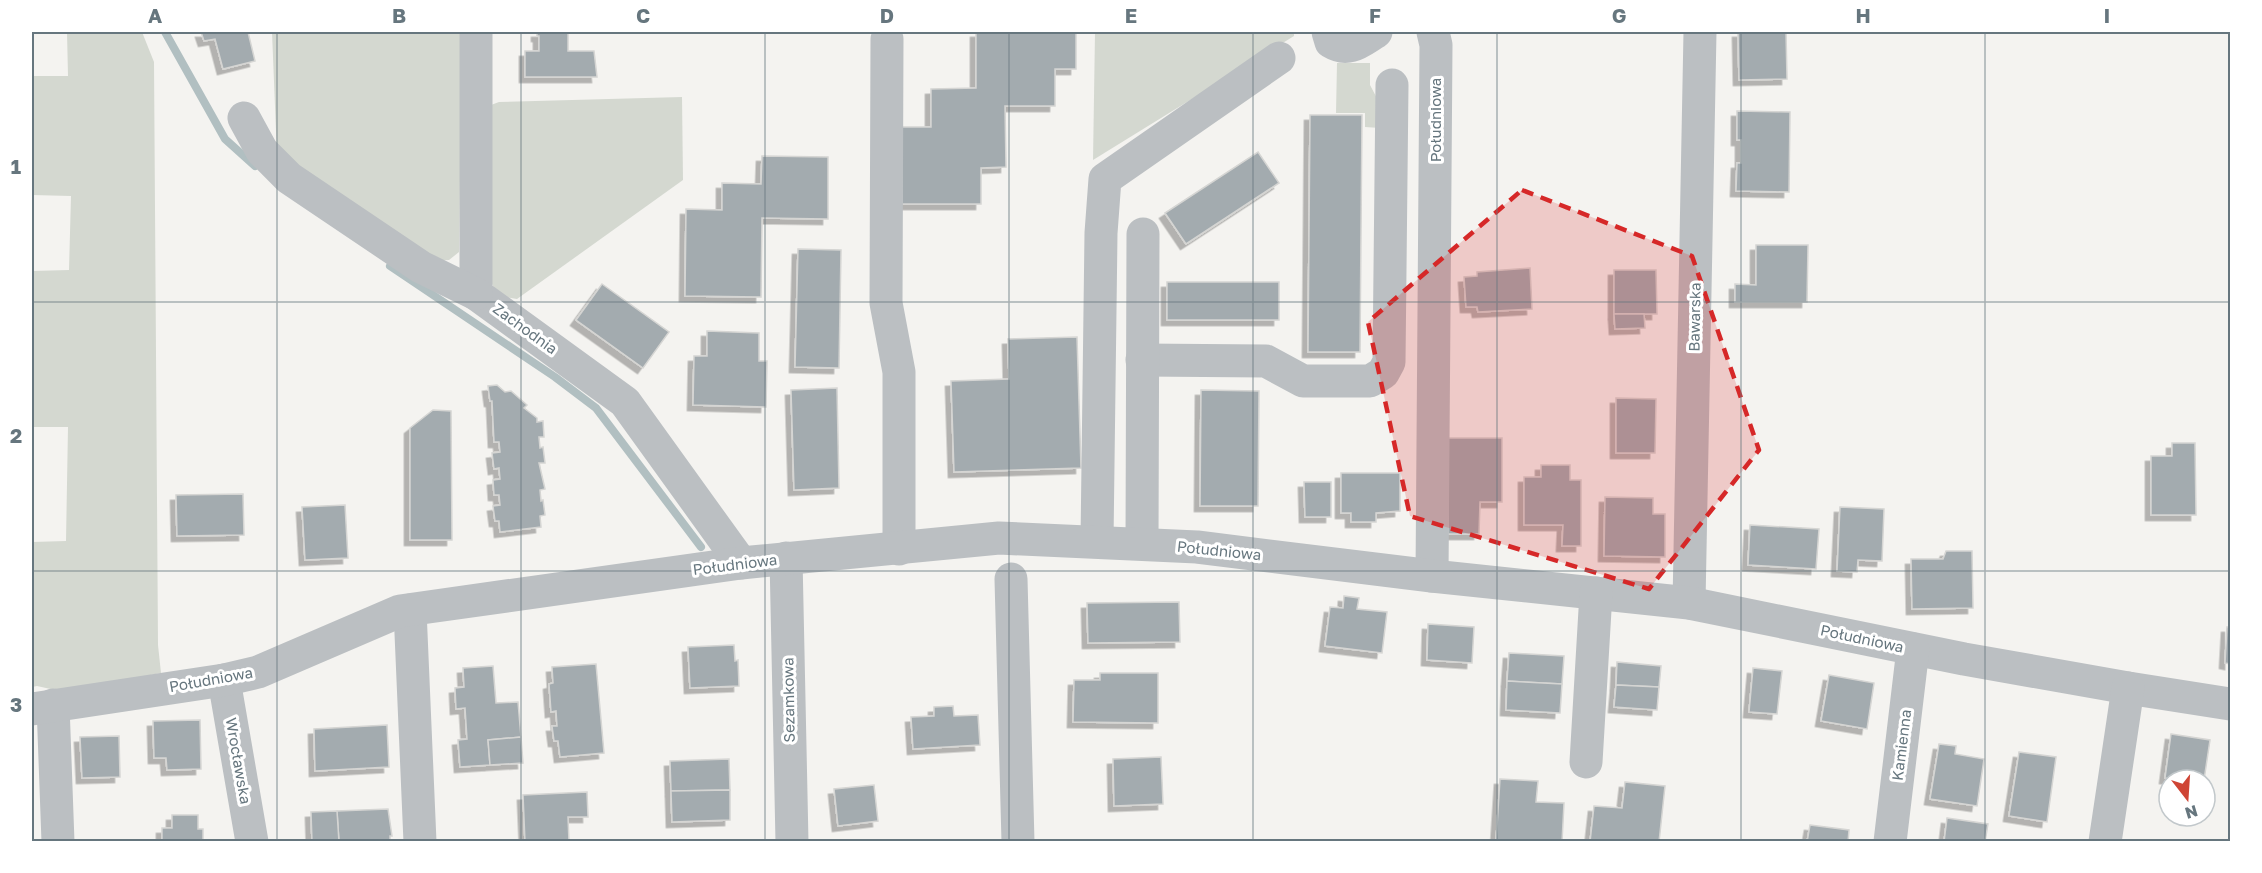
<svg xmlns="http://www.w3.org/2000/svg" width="2262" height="873" viewBox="0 0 2262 873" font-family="'Golos Text',sans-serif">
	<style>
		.green { fill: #d4d8d0 }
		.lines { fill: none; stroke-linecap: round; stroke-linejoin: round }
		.stream { stroke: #b1bfc1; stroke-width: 8 }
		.building { fill: #a3abaf; stroke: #d5d5d3; stroke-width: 1.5; filter: url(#shadow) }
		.minor { stroke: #bbbfc2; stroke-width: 33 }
		.marked { fill: #d62828; fill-opacity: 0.2; stroke: #d62828; stroke-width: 4.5; stroke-dasharray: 12 8; stroke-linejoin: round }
		.grid { fill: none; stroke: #66767e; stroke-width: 1.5; stroke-opacity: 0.55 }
		.labels { text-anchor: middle; stroke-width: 6; stroke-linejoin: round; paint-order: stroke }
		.street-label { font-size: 15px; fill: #66767e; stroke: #fff }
		.neatline { fill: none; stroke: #66767e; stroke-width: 2 }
		.grid-label { font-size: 20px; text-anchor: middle; font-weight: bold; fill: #66767e }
	</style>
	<defs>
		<filter id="shadow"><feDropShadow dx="-5.5" dy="5.5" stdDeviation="0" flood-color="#0004"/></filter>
	</defs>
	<rect width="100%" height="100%" fill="#f4f3f0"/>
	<g class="green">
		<path d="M67,32H142L154,62L158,645L161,673L64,692L37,686L32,687V542L66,541L68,427H32V271L69,270L71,196L32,195V76H68Z"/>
		<path d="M272,32H462L459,252L449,260L429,261L277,156Z"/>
		<path d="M1095,32H1294V36L1093,160Z"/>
		<path d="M1337,63H1370V85L1380,104V128L1365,127V113H1336Z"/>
		<path d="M682,97L683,180L517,299L498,296L486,272L483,108L499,102Z"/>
	</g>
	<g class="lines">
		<g class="stream">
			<path d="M165,32L225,139L255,166"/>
			<path d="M390,266L555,377L596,408L701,547"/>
		</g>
	</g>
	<g class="building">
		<path d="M201,32H248L255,61L223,69L215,39L204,41Z"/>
		<path d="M537,32H568V51H594L597,77H525V51H539V36H537Z"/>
		<path d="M976,32H1076V69H1055V106H1005L1006,167L981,168V204H902V127H931V89L976,88Z"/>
		<path d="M1738,32H1786L1787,79L1739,80Z"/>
		<path d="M1737,111L1790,112L1789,192L1736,191L1737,163H1741V140H1737Z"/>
		<path d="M1310,115H1362L1360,352H1308Z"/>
		<path d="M1258,152L1279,183L1186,244L1165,213Z"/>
		<path d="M762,156L828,157V219L762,218L761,297L685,296L686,209L722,210V183L761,184Z"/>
		<path d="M1756,245H1808L1807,302H1735V284L1756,285Z"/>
		<path d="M798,249L841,250L839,368L795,367Z"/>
		<path d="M1530,268L1532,309L1478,312L1477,307H1466L1464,277L1477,276V272Z"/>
		<path d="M1614,270H1656L1657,314H1614Z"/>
		<rect x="1167" y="282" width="112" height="38"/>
		<path d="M602,284L669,332L643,368L576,320Z"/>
		<path d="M1614,314H1644L1645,328L1615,329Z"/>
		<path d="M707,331L759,333V361H767L766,407L693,405L694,356H707Z"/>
		<path d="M1077,337L1081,468L954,472L951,381L1009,379L1008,339Z"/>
		<path d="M497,385L505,392L511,391L527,405L524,408L537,418V422L543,421L544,437H539L540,448L543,447L545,463H539L545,489L540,490L541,501L543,500L545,515L540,516L541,527L500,532L499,521H495L493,506L500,505L499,495H494L493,480L500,479L499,468L494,469L492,453L500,452L499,442H494L492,401H490L488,386Z"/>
		<path d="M837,388L839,488L794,490L791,390Z"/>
		<path d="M1201,390L1259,391L1258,506H1200Z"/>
		<path d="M1616,398L1656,399L1655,453H1616Z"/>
		<path d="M433,410L451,411L452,540H410V428Z"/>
		<path d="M1448,438H1502V502H1480L1479,534H1448Z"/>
		<path d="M2172,443H2195L2196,515H2151V456H2172Z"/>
		<path d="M1541,465H1570V480H1581V546H1562L1563,525H1524V477H1541Z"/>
		<path d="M1341,473H1400V511L1376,513V522H1351V513H1341Z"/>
		<path d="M1304,482H1331V517H1305Z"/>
		<path d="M243,494L244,535L177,536L176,495Z"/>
		<path d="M1605,497L1653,498V514H1665V557L1604,556Z"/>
		<path d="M345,505L348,558L305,560L302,507Z"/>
		<path d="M1840,507L1884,509L1882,561L1858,560L1857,572L1837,571Z"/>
		<path d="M1750,525L1819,529L1816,569L1748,565Z"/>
		<path d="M1946,551H1972L1973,608L1912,609L1911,559H1943Z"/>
		<path d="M1344,596L1359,598L1357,609L1387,612L1382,653L1325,646L1330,607L1343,608Z"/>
		<path d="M1179,602L1180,642L1088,643L1087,603Z"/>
		<path d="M1428,624L1474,627L1472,663L1427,660Z"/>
		<path d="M2227,627H2230V664L2225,663Z"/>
		<path d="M734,645L735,661L738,660L739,686L690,688L688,647Z"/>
		<path d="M1509,653L1564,656L1562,684L1507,681Z"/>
		<path d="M1617,662L1661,666L1659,687L1616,685Z"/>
		<path d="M596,664L604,753L560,757L558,741H554L552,726H557L556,711L551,712L549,684L553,683L552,667Z"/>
		<path d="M493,666L496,703L518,702L521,737L488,740L490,765L460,767L458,740L467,739L465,708L456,709L455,688L464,687L463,668Z"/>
		<path d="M1753,668L1782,671L1777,714L1749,712Z"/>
		<path d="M1100,673H1158V723L1073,722L1074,680H1100Z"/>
		<path d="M1829,675L1874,683L1867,729L1821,721Z"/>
		<path d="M1507,681L1562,684L1560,713L1506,710Z"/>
		<path d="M1616,685L1659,687L1657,710L1614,707Z"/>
		<path d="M953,706L954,716L978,715L980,745L913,749L911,717L934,716V707Z"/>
		<path d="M200,720L201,769L167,770L166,758H154L153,721Z"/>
		<path d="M387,725L389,767L315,771L314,729Z"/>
		<path d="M2171,734L2210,740L2204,780L2165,778Z"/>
		<path d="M119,736L120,777L82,778L80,737Z"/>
		<path d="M521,737L523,763L490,765L488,740Z"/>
		<path d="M1939,744L1956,746L1955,754L1984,759L1977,806L1930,799Z"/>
		<path d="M2019,752L2056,757L2047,822L2009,816Z"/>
		<path d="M1161,757L1163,804L1114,806L1113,759Z"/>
		<path d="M729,759L730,790L671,791L670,761Z"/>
		<path d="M1500,779L1538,781L1536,802L1564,803L1562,842H1496Z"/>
		<path d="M1625,782L1665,786L1659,842H1590L1594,806L1622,808Z"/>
		<path d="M874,785L878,821L838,826L834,789Z"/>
		<path d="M730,790V820L672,822L671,791Z"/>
		<path d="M587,792L588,817H568L569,842H525L523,795Z"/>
		<path d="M388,809L392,836H390V842H339L337,811Z"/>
		<path d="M337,811L339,842H312L311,812Z"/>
		<path d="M172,815H198V829H203V842H162V828H172Z"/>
		<path d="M1947,818L1988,824L1985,842H1944Z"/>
		<path d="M1810,825L1849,830L1848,842H1807Z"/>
	</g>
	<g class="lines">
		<g class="minor">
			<path d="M476,32V294L625,402L741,563"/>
			<path d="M1328,32L1331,42C1349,53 1361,41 1376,32"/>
			<path d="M887,39L886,303L899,372V549"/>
			<path d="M244,118L262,151L289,178L421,267L476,294"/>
			<path d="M1142,360L1266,361L1303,381H1370L1383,373L1389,362L1392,85"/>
			<path d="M1097,541L1101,233L1105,179L1279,58"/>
			<path d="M1142,543L1143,234"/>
			<path d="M786,558L792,842"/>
			<path d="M1432,576L1436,45L1433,32"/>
			<path d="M1011,579L1018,842"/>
			<path d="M1689,603L1700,32"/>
			<path d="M410,610L420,842"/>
			<path d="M224,680L252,842"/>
			<path d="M53,705L58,842"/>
			<path d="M32,709L224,680L258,672L400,611L741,563L999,538L1197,547L1432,576L1689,603L1964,659L2128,688L2230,704"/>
			<path d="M1586,762L1596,593"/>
			<path d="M1890,842L1913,649"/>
			<path d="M2105,842L2128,688"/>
		</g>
	</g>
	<path class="marked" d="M1522,190L1692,256L1759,450L1649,589L1410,516L1368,322Z"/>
	<path class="grid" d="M277,32V842M521,32V842M765,32V842M1009,32V842M1253,32V842M1497,32V842M1741,32V842M1985,32V842M32,302H2230M32,571H2230"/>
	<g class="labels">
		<g class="street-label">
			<text transform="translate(1436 120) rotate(-90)" y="5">Południowa</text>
			<text transform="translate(1695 317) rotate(-89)" y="5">Bawarska</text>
			<text transform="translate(525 329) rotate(36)" y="5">Zachodnia</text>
			<text transform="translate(1219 551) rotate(6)" y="5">Południowa</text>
			<text transform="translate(735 565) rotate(-7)" y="5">Południowa</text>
			<text transform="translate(1862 639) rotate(12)" y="5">Południowa</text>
			<text transform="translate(211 680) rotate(-10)" y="5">Południowa</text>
			<text transform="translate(789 700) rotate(-91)" y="5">Sezamkowa</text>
			<text transform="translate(1902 745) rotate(-83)" y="5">Kamienna</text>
			<text transform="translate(238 761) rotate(80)" y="5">Wrocławska</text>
		</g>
	</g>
	<rect width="2262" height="873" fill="none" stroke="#ffffff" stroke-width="66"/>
	<g transform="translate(2187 798) rotate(163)"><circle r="28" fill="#ffffff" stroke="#c2c8cb" stroke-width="1.5"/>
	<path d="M0-4.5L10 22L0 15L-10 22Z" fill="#cf4535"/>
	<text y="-9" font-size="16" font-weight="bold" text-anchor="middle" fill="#66767e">N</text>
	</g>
	<rect x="33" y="33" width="2196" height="807" class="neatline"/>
	<g class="grid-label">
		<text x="155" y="23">A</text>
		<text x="399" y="23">B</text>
		<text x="643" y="23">C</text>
		<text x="887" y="23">D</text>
		<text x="1131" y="23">E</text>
		<text x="1375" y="23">F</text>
		<text x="1619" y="23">G</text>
		<text x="1863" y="23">H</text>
		<text x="2107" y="23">I</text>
		<text x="16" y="174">1</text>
		<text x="16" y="443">2</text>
		<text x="16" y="712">3</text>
	</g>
</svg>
